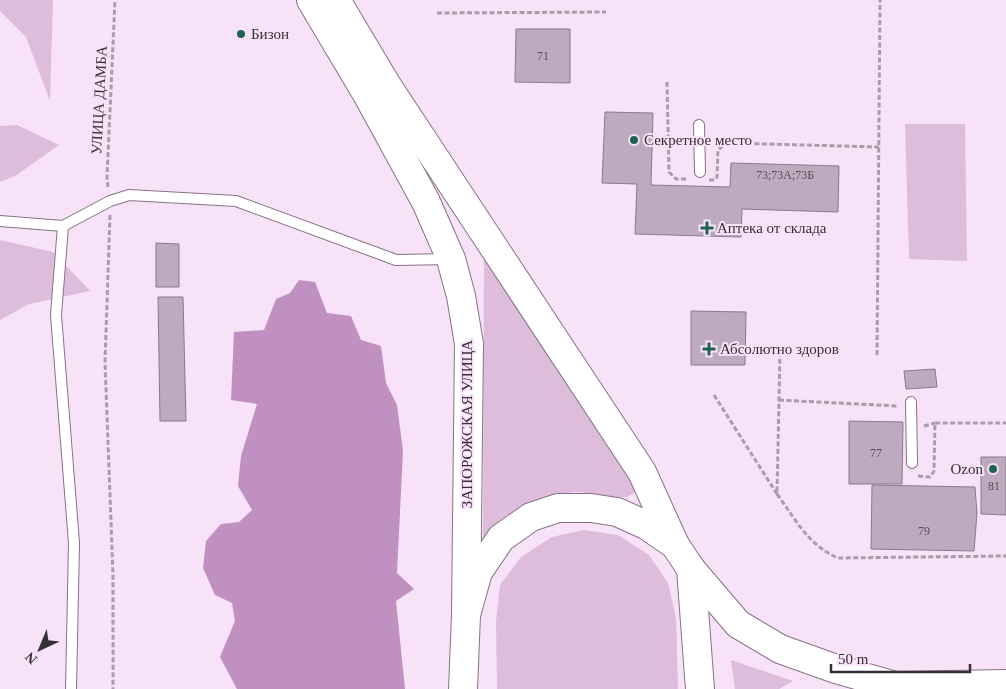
<svg xmlns="http://www.w3.org/2000/svg" width="1006" height="689" viewBox="0 0 1006 689" font-family="'Times New Roman',serif">
	<style>
		.green { fill: #ddbcdc }
		.water { fill: #c090c1 }
		.building { fill: #beaabe; stroke: #8b788b }
		.lines { fill: none; stroke-linecap: round; stroke-linejoin: round }
		.lane-casing { stroke: #867385; stroke-width: 12 }
		.secondary-casing { stroke: #867385; stroke-width: 30 }
		.primary-casing { stroke: #867385; stroke-width: 30 }
		.path { stroke: #ab9bab; stroke-width: 3; stroke-dasharray: 5 2.5; stroke-linecap: butt }
		.lane { stroke: #fff; stroke-width: 10 }
		.secondary { stroke: #fff; stroke-width: 28 }
		.primary { stroke: #fff; stroke-width: 28 }
		.poi-dot { fill: #1e6355; stroke: #f7e2f7; stroke-width: 2 }
		.labels { text-anchor: middle; stroke-width: 4; stroke-linejoin: round; paint-order: stroke }
		.number-label { font-size: 12px; fill: #594e59 }
		.poi-label { font-size: 15px; fill: #372f37; stroke: #f7e2f7; text-anchor: start }
		.street-label { font-size: 15px; fill: #372f37; stroke: #f7e2f7 }
	</style>
	<rect width="100%" height="100%" fill="#f7e2f7"/>
	<g class="green">
		<path d="M0,0H53L50,101L26,37L0,11Z"/>
		<path d="M905,124H965L967,261L909,259Z"/>
		<path d="M17,125L59,145L15,176L0,182V126Z"/>
		<path d="M0,240L53,252L90,291L29,304L0,320Z"/>
		<path d="M484,250L633,481L635,492C622,505 592,491 575,492C540,494 505,511 483,538Z"/>
		<path d="M584,530L618,535L649,555L668,583L676,618L678,689H497L496,621L500,585L521,557L552,537Z"/>
		<path d="M731,660L793,681L779,689H735Z"/>
	</g>
	<path class="water" d="M299,280L315,282L327,313L351,316L361,340L381,346L386,383L397,405L403,451L397,573L414,589L396,601L405,689H237L220,657L235,621L232,603L215,595L203,568L206,541L221,524L239,522L252,510L238,486L241,456L257,404L231,400L234,332L264,330L276,299L290,293Z"/>
	<g class="building">
		<path d="M516,29H570V83L515,82Z"/>
		<path d="M605,112L653,113L651,185L730,187L731,163L839,166L838,212L742,209L741,237L635,234L637,184L602,183Z"/>
		<path d="M156,243L179,244V287H156Z"/>
		<path d="M158,297H183L186,421H160Z"/>
		<path d="M691,311L746,312L745,365H691Z"/>
		<path d="M935,369L937,387L906,389L904,371Z"/>
		<path d="M849,421L903,422L902,484H849Z"/>
		<path d="M981,457H1006V515L981,514Z"/>
		<path d="M872,485L975,487L977,513L974,551L871,549Z"/>
	</g>
	<g class="lines">
		<g class="lane-casing">
			<g id="lane">
				<path d="M699,125L700,172"/>
				<path d="M0,221L63,226L110,201L129,195L236,201L396,260L450,259"/>
				<path d="M63,226L56,315L74,543L71,689"/>
				<path d="M911,402L912,463"/>
			</g>
		</g>
		<g class="secondary-casing">
			<g id="secondary">
				<path d="M691,569L738,624L780,649L836,669L895,686"/>
				<path d="M884,689L895,686L1006,684"/>
			</g>
		</g>
		<g class="primary-casing">
			<g id="primary">
				<path d="M311,0L367,94L426,202L451,259L461,296L469,344L466,615"/>
				<path d="M336,0L386,84L642,472L675,545"/>
				<path d="M463,689L466,615L478,572L501,538L531,517L558,508H591L617,512L646,525L675,545L691,569L700,689"/>
			</g>
		</g>
		<g class="path">
			<path d="M437,13L606,12"/>
			<path d="M667,82L669,172L676,179H688"/>
			<path d="M709,180H714L717,177L718,150L724,145L728,143L879,147"/>
			<path d="M108,187L107,177L115,0"/>
			<path d="M110,215L105,362L113,575V689"/>
			<path d="M877,355L880,0"/>
			<path d="M714,395L777,494L780,353"/>
			<path d="M779,400L898,406"/>
			<path d="M924,426L935,423"/>
			<path d="M918,476L930,477L934,471L935,423H1006"/>
			<path d="M777,494C796,520 808,545 838,558L1006,556"/>
		</g>
		<use href="#lane" class="lane"/>
		<use href="#secondary" class="secondary"/>
		<use href="#primary" class="primary"/>
	</g>
	<g class="poi-dot">
		<circle cx="241" cy="34" r="5"/>
		<circle cx="634" cy="140" r="5"/>
		<path d="M704.5 220.5h5v5h5v5h-5v5h-5v-5h-5v-5h5z"/>
		<path d="M706.5 341.5h5v5h5v5h-5v5h-5v-5h-5v-5h5z"/>
		<circle cx="993" cy="469" r="5"/>
	</g>
	<g class="labels">
		<g class="number-label">
			<text x="543" y="60">71</text>
			<text x="785" y="179">73;73А;73Б</text>
			<text x="876" y="457">77</text>
			<text x="994" y="490">81</text>
			<text x="924" y="535">79</text>
		</g>
		<g class="poi-label">
			<text x="251" y="39">Бизон</text>
			<text x="644" y="145">Секретное место</text>
			<text x="717" y="233">Аптека от склада</text>
			<text x="720" y="354">Абсолютно здоров</text>
			<text x="983" y="474" text-anchor="end">Ozon</text>
		</g>
		<g class="street-label">
			<text transform="translate(99 100) rotate(-87)" y="5">УЛИЦА ДАМБА</text>
			<text transform="translate(467 424) rotate(-90)" y="5">ЗАПОРОЖСКАЯ УЛИЦА</text>
		</g>
	</g>
	<g transform="translate(40 649) rotate(224)" stroke="#f7e2f7" stroke-width="4" paint-order="stroke">
	<path d="M0-4L9 19L0 12L-9 19Z" fill="#372f37"/>
	<text y="-8" font-size="14" font-weight="bold" text-anchor="middle" fill="#372f37">N</text>
	</g>
	<path d="M831 664v8h139v-8" fill="none" stroke="#372f37" stroke-width="2.5"/>
	<text x="838" y="664" font-size="15" fill="#372f37" stroke="#f7e2f7" stroke-width="4" paint-order="stroke">50 m</text>
</svg>
